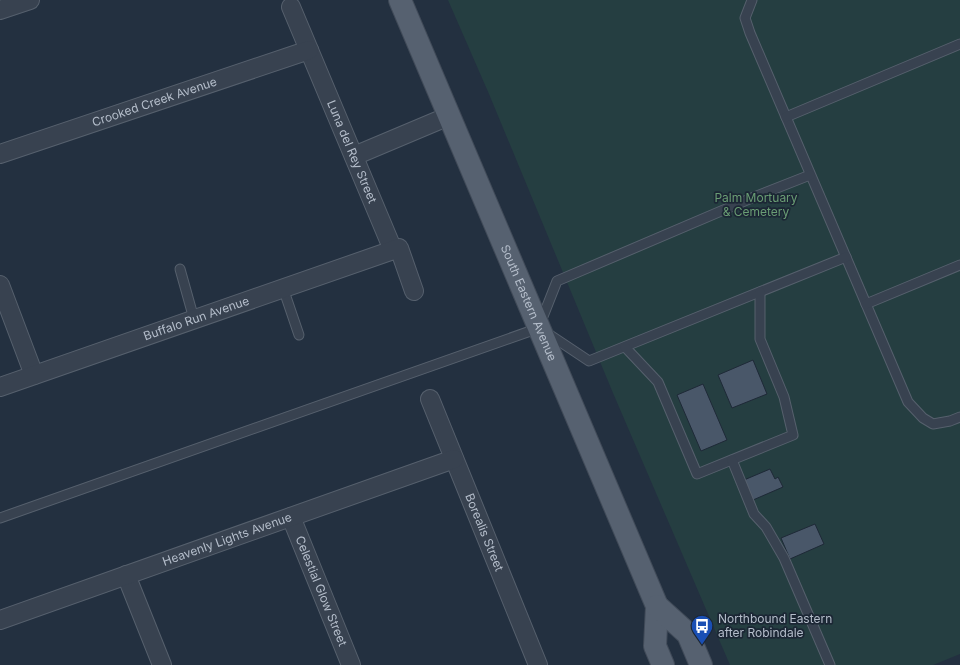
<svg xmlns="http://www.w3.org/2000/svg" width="960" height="665" viewBox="0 0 960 665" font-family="Inter,sans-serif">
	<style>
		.green { fill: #253e41 }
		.building { fill: #495769; stroke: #1e2937 }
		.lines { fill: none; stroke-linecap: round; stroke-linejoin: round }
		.lane-casing { stroke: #56606d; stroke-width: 11 }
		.street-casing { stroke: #56606d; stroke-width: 20 }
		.primary-casing { stroke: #414b59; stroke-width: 24 }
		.lane { stroke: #384250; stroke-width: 9 }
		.street { stroke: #384250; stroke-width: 18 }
		.primary { stroke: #566170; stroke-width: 22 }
		.labels { text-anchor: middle; stroke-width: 3.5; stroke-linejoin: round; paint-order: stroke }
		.street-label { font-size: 12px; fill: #b4bdca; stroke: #1c2735 }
		.park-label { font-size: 12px; fill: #6a9d74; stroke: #1c2735 }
		.poi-label { font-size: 12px; fill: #b4bdca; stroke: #1c2735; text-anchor: start }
	</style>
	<rect width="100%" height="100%" fill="#233040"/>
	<path class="green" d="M448,0H960V654L933,665H730L613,393L489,94Z"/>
	<g class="building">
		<path d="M753,360L767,394L732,408L718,375Z"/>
		<path d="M703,384L727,440L701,451L677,395Z"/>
		<path d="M770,469L775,479L778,477L783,487L753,500L744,480Z"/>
		<path d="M815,524L824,544L790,559L781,538Z"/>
	</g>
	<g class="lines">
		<g class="lane-casing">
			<g id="lane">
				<path d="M752,0L745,18L750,33L908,402L923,418L933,424L950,421L960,417"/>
				<path d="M786,117L960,44"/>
				<path d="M180,269L194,319"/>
				<path d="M283,288L299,335"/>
				<path d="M866,304L960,265"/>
				<path d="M540,324L557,281L754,197L810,175"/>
				<path d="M547,333L589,361L846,257"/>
				<path d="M625,347L658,382L697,474L793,435L784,397L760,339V292"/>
				<path d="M732,460L754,514L766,527L784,558L830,665"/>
				<path d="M0,518L539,328"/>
			</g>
		</g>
		<g class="street-casing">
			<g id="street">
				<path id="s1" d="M291,7L393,250"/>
				<path d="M0,10L30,0"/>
				<path id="s2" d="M0,154L309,50"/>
				<path d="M354,156L449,116"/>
				<path d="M0,285L34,375"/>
				<path id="s3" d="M0,387L399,248L414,291"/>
				<path id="s4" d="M430,399L538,665"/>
				<path id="s5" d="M291,517L351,665"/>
				<path d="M126,575L162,665"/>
				<path id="s6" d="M0,620L454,459"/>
			</g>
		</g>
		<g class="primary-casing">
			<g id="primary">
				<path id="s7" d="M400,0L657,606L655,646L663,665"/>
				<path d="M657,606L688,634L701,665"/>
			</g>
		</g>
		<use href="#lane" class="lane"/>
		<use href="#street" class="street"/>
		<use href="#primary" class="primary"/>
	</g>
	<defs>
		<g id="bus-pin" transform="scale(1.15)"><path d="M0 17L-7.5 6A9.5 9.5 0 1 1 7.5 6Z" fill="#1a4fb4" stroke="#1c2735"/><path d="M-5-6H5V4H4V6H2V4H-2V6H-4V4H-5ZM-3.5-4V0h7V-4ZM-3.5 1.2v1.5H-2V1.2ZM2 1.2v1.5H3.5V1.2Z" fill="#fff"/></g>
	</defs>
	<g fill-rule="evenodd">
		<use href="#bus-pin" x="702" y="626"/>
	</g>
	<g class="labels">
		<g class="street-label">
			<text dy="4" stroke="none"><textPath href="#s2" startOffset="163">Crooked Creek Avenue</textPath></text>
			<text dy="4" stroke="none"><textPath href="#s1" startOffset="157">Luna del Rey Street</textPath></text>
			<text dy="4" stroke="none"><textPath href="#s7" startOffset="329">South Eastern Avenue</textPath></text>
			<text dy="4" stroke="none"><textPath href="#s3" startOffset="208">Buffalo Run Avenue</textPath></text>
			<text dy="4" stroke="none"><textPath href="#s4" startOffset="144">Borealis Street</textPath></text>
			<text dy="4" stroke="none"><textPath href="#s6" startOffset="241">Heavenly Lights Avenue</textPath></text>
			<text dy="4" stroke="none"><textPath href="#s5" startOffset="80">Celestial Glow Street</textPath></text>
		</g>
		<g class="park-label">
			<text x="756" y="202">Palm Mortuary<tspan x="756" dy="14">&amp; Cemetery</tspan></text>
		</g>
		<g class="poi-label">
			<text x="718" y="623">Northbound Eastern<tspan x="718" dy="14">after Robindale</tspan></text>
		</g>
	</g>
</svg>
